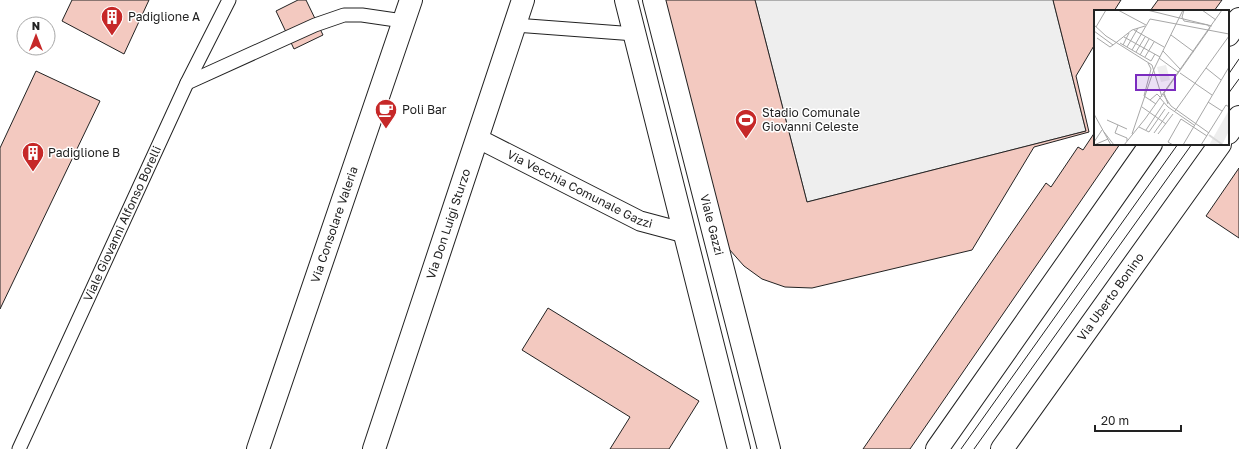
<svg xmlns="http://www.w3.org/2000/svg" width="1239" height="449" viewBox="0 0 1239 449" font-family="'Golos Text',sans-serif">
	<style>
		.green { fill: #eee; stroke: #6f6f6f }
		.building { fill: #f3c9c0; stroke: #222 }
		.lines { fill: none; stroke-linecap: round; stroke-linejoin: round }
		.service-casing { stroke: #222; stroke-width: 15 }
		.pedestrian-casing { stroke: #222; stroke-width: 21 }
		.minor-casing { stroke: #222; stroke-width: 24 }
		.secondary-casing { stroke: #222; stroke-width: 24 }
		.primary-casing { stroke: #222; stroke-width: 24 }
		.service { stroke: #fff; stroke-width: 13 }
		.pedestrian { stroke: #fff; stroke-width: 19 }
		.minor { stroke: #fff; stroke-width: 22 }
		.secondary { stroke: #fff; stroke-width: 22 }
		.primary { stroke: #fff; stroke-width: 22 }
		.tram { stroke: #222; stroke-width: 1 }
		.labels { text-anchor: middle; stroke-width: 3; stroke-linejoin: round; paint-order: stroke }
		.poi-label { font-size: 12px; fill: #222; stroke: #fff; text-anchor: start }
		.street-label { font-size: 12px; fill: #222; stroke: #fff }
		.inset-river { fill: none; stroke: #d9d9d9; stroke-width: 2 }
		.inset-road { fill: none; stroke: #a7a7a7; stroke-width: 1 }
		.view { fill: #7b2cbf; fill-opacity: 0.15; stroke: #7b2cbf; stroke-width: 2 }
		.inset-edge { fill: none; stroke: #222; stroke-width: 2 }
	</style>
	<rect width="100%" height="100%" fill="#fff"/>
	<path class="green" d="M755,0H1053L1086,131L807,202Z"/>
	<g class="building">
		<path d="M72,0H149L124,54L62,21Z"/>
		<path d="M298,0H306L323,35L294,49L276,11Z"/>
		<path d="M664,0H755L807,202L1086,131L1053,0H1121L1114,11H1095V44L1076,76L1089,132L1034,147L972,250L812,288L785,287L762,279L744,266L729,249Z"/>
		<path d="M1158,0H1222L1214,11H1150Z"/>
		<path d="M36,71L100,101L0,309V148Z"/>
		<path d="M1095,132V144H1120L910,449H863L1046,183L1051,187L1078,147L1083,150Z"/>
		<path d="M1239,168V238L1206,216Z"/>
		<path d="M548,308L699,401L669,449H610L630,417L522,350Z"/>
	</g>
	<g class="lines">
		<g class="service-casing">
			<g id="service">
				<path d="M515,25L635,34"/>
				<path d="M187,83L315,25L344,15H362L403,21"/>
				<path id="s1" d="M19,449L187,83L229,0"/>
			</g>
		</g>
		<g class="pedestrian-casing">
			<g id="pedestrian">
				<path id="s2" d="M477,138L640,221L685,233"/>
			</g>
		</g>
		<g class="minor-casing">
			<g id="minor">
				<path id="s3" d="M258,449L411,0"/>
			</g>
		</g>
		<g class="secondary-casing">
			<g id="secondary">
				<path d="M626,0L739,449"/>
				<path id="s4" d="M654,0L769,449"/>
				<path id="s5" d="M374,449L523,0"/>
			</g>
		</g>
		<g class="primary-casing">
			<g id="primary">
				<path d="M1228,35L1239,19"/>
				<path d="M1228,133L1239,117"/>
				<path d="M937,449L1151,144"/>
				<path id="s6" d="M1002,449L1220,144"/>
			</g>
		</g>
		<use href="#service" class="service"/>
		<use href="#pedestrian" class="pedestrian"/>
		<use href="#minor" class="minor"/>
		<use href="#secondary" class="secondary"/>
		<use href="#primary" class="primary"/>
		<g class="tram">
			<path d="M1228,75L1239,59"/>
			<path d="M1228,94L1239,79"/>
			<path d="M961,449L1178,144"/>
			<path d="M974,449L1192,144"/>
		</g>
	</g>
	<defs>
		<g id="building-pin" transform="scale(1.15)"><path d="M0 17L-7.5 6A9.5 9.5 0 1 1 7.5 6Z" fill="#c62828" stroke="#fff"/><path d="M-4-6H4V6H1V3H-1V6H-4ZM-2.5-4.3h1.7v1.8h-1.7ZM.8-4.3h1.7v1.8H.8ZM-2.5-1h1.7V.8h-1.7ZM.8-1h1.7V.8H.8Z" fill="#fff"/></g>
		<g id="cafe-pin" transform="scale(1.15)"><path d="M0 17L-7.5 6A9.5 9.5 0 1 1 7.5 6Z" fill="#c62828" stroke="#fff"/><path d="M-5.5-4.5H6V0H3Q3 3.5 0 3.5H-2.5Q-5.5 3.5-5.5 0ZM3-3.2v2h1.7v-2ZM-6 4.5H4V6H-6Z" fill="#fff"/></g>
		<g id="stadium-pin" transform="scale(1.15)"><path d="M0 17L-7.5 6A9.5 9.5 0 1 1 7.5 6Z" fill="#c62828" stroke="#fff"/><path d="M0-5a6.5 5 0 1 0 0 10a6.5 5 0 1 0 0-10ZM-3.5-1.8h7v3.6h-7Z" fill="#fff"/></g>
	</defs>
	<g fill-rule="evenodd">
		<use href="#building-pin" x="112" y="17"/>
		<use href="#cafe-pin" x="386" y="110"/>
		<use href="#stadium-pin" x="746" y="120"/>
		<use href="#building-pin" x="33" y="153"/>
	</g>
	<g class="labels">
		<g class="poi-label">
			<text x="128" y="21">Padiglione A</text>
			<text x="402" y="114">Poli Bar</text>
			<text x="762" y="117">Stadio Comunale<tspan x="762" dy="14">Giovanni Celeste</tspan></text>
			<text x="48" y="157">Padiglione B</text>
		</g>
		<g class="street-label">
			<text dy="4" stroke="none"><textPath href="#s2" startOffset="115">Via Vecchia Comunale Gazzi</textPath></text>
			<text dy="4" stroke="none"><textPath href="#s1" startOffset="248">Viale Giovanni Alfonso Borelli</textPath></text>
			<text dy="4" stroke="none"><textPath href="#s3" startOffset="237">Via Consolare Valeria</textPath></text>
			<text dy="4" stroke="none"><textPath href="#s5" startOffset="237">Via Don Luigi Sturzo</textPath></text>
			<text dy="4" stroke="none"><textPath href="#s4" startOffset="232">Viale Gazzi</textPath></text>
			<text dy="4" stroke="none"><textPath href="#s6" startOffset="187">Via Uberto Bonino</textPath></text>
		</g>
	</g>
	<g transform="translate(1094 10)">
		<rect width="135" height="135" fill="#fff"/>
		<path d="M72,55L76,70L67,72L63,57ZM135,100V121L129,133L115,135Z" fill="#eee"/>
		<path class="inset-river" d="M115,125L129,135"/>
		<path class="inset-road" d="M24,0L52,15M53,0L118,16M108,0L122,10M0,15L12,26L58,55L68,87M2,17L12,0M40,20L70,37M0,21L19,35L38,20L51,16M77,25L100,42M30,27L66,47M3,28L16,37L19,35M26,33L57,51L61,44M29,35L35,23M33,37L44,18M38,40L56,9L135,24M69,41L86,59M42,42L51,27M46,45L55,29M51,47L60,32M65,48L84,62M54,53L57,59L50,86L62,94M112,58L127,70M86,63L118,85M69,84L77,96L115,123M66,88L74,97L100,115M56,90L63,84L66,87M114,92L128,101M74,94L70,83L116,18L114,15L90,11L88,7L90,0M48,97L72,114M81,101L135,26M0,104L17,135M13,110L33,119M24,115L21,123L33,128V131M45,117L55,122L71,99M52,120L70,93M10,122L20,135M60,123L75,102M38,124L60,59L89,0M64,124L79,104M0,132L8,120M0,135L14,129M30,135L51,109L128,0M79,135L74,132L87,109L113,126M89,135L135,57M107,135L132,95L135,97"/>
		<path class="view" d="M42,65H81V80H42Z"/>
		<rect width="135" height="135" class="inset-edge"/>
	</g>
	<g transform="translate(36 36)"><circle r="19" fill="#ffffff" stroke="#a7a7a7"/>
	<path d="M0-3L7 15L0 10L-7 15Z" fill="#c62828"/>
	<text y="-6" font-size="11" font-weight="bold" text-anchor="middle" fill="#222222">N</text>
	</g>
	<path d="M1095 425v6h86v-6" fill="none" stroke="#222222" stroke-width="2"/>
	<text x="1101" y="425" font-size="12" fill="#222222" stroke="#ffffff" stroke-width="3" paint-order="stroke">20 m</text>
</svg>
